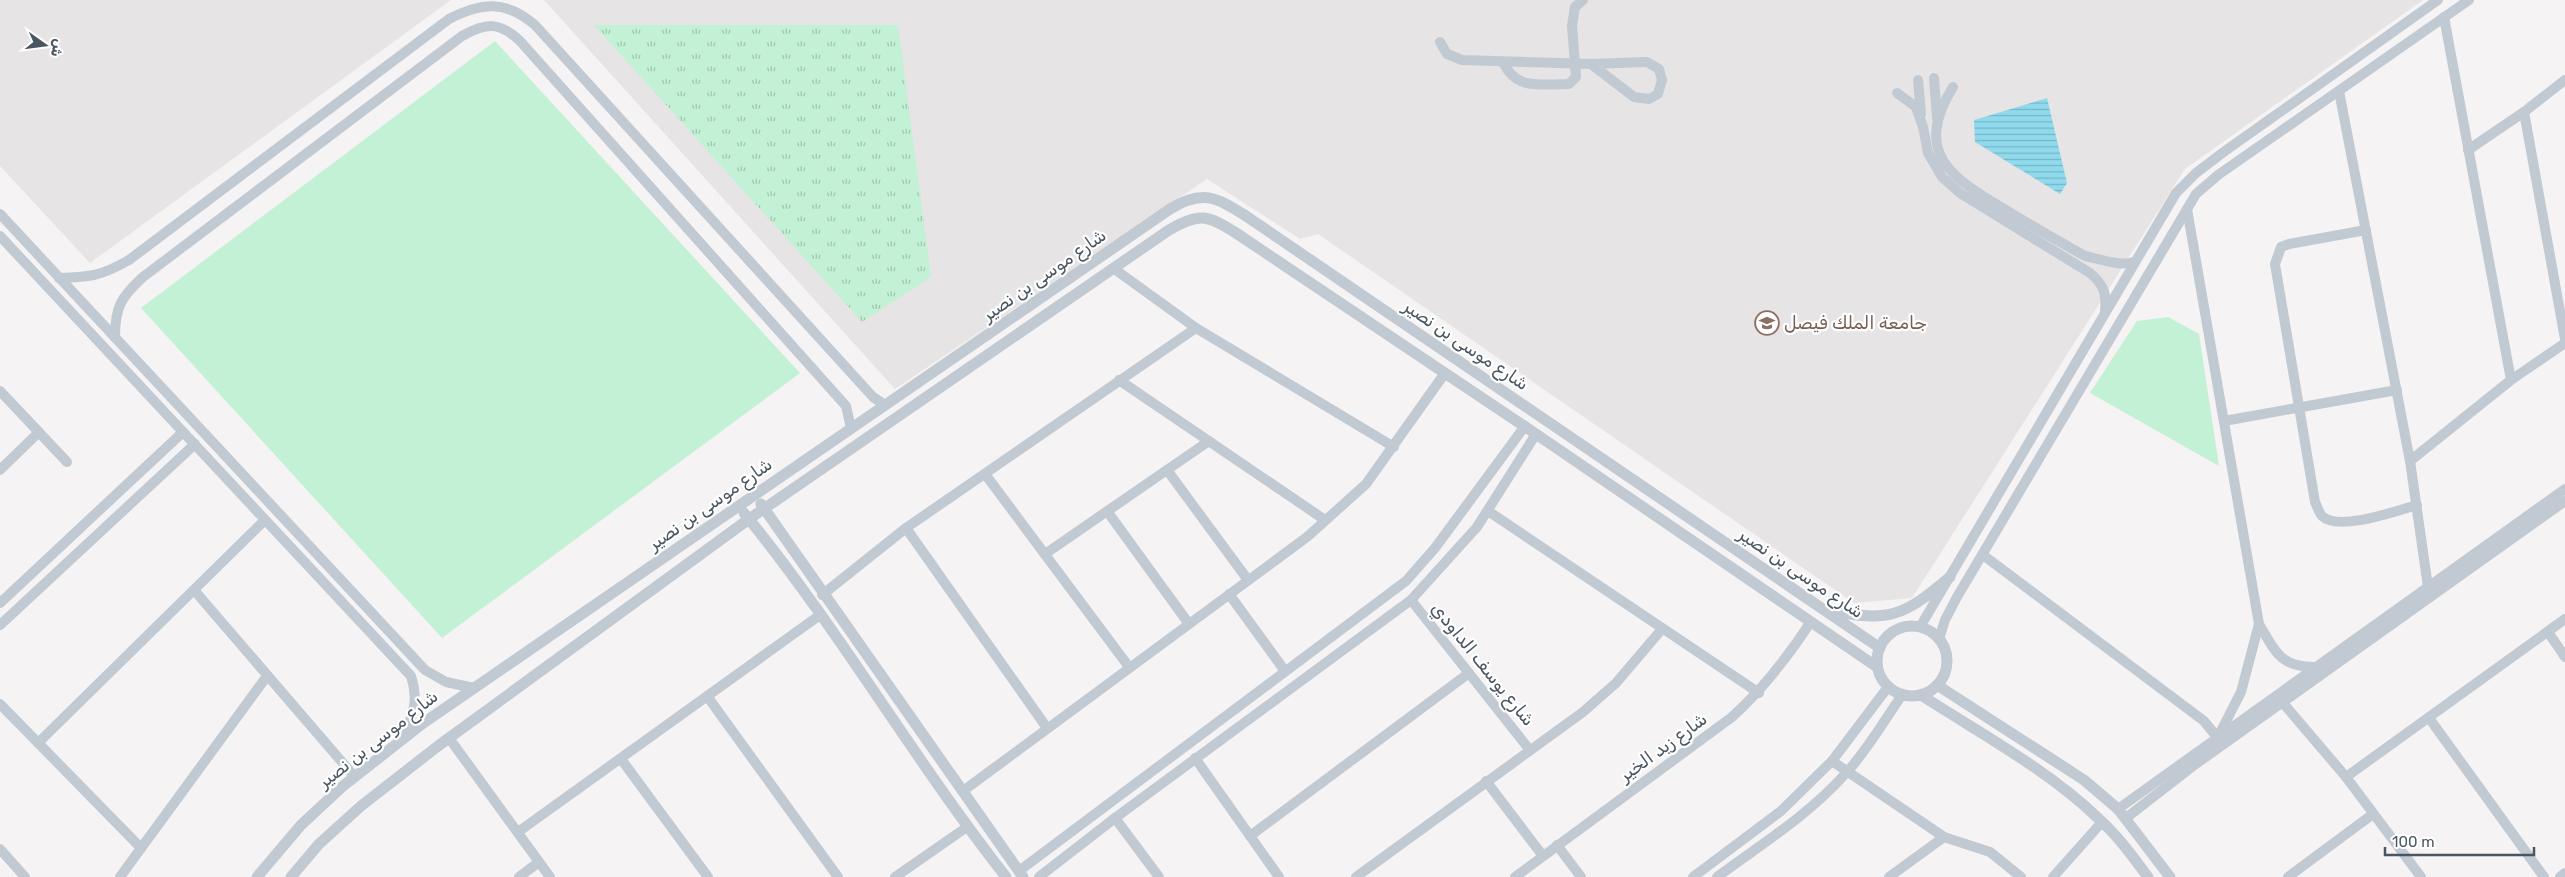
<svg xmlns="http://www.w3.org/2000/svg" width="2565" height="877" viewBox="0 0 2565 877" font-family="Rubik,'Noto Sans Arabic',sans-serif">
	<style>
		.education { fill: #e6e4e5 }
		.grass { fill: url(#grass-tufts) }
		.park { fill: #c3f1d5 }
		.water { fill: url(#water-rules) }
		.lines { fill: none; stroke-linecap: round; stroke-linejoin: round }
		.minor { stroke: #c1cad2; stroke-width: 10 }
		.tertiary { stroke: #c1cad2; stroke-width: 11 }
		.labels { text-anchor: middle; stroke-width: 4.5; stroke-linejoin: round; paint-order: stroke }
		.street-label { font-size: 18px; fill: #4a5661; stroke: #fff }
		.education-label { font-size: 18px; fill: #785e54; stroke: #fff; text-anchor: start }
	</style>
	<defs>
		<pattern id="grass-tufts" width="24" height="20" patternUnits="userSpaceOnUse" patternTransform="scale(1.25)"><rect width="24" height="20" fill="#c3f1d5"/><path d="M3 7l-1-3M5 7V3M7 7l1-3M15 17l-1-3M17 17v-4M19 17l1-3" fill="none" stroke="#a0c6b0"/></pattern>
		<pattern id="water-rules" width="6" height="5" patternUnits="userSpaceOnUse" patternTransform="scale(1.25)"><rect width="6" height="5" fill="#90daee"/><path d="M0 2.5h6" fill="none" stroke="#78b4c4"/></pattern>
	</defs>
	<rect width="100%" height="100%" fill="#f5f3f3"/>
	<g class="education">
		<path d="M0,0H451L90,263L0,166Z"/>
		<path d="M544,0H2423L2185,169L1912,598L1854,603L1318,234L1300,239L1207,179L895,389Z"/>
	</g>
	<path class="grass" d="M594,25H898L931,277L862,322Z"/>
	<g class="park">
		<path d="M495,41L800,373L442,638L141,308Z"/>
		<path d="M2168,317L2199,334L2219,466L2090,393L2137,321Z"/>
	</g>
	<path class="water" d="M2047,98L2067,183L2060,194L1975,142L1974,120Z"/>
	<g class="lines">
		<g class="minor">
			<path d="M2444,17L2511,380"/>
			<path d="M1440,42L1447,54L1462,60L1591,64L1647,62L1659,69L1662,80L1658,94L1649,99L1634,97L1591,64"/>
			<path d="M1503,62C1516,91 1542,84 1569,84L1576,77L1572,26L1575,7L1583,0"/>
			<path d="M1934,78L1937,118"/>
			<path d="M1918,80L1921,114"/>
			<path d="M1953,87C1912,154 1952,178 2006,210C2032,226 2058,241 2085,256C2100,259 2121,267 2134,262"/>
			<path d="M2339,91L2410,461L2428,587"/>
			<path d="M1897,93L1916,107L1923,127L1928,153L1942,177L1960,193L2090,273C2103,284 2107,293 2105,310"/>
			<path d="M2524,112L2565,339"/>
			<path d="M2468,150L2524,112L2565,80"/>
			<path d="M2187,209L2259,624C2275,651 2280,667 2314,667"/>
			<path d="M0,214L425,670L446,682L474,688"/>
			<path d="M2366,230L2289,244L2281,247L2275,264L2315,502C2317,506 2319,513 2322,516C2338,532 2396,511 2417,505"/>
			<path d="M0,236L411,676C419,702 413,713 404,737"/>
			<path d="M1113,268L1196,328L1394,447"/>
			<path d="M59,278C91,277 101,276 129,260L449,19C482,2 506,0 535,25L873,397L885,405"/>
			<path d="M115,337C115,307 121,297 143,277L462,36C486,23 499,21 520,41L846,406L851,428"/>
			<path d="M1119,380L1325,520"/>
			<path d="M0,391L67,462"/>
			<path d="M2224,421L2397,390"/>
			<path d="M2410,461L2511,380L2565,343"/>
			<path d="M0,470L39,432"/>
			<path d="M1167,470L1248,580"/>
			<path d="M985,474L1129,667"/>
			<path d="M1107,511L1189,624"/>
			<path d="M1488,511L1759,693"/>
			<path d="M906,528L1047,728"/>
			<path d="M1045,554L1209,441"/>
			<path d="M1983,555L2204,721L2221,742"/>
			<path d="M194,590L354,776"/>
			<path d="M1229,594L1285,671"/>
			<path d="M822,595L906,528L1196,328"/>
			<path d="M1411,600L1529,749"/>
			<path d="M0,603L183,432"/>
			<path d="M0,625L195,444"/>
			<path d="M1920,627L2176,193L2196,173L2225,151L2438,0"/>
			<path d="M2548,632L2565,657"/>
			<path d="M1939,639L1945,620L1957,597L2196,194L2218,175L2469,0"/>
			<path d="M707,696L838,877"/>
			<path d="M2283,703L2346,777L2421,877"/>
			<path d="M0,704L141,848"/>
			<path d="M2429,718L2544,877"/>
			<path d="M2220,733L2241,692L2259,624"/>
			<path d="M449,738L550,877"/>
			<path d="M38,743L265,520"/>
			<path d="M1195,758L1279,877"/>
			<path d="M621,759L708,877"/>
			<path d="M1832,761L1944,837L1990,852L2021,877"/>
			<path d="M2346,777L2565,619"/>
			<path d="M1486,781L1543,856"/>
			<path d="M963,791L1307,537L1366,484L1445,373"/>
			<path d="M2118,809L2565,489"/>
			<path d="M1115,818L1159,877"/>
			<path d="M2126,818L2193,766L2565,501"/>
			<path d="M518,832L820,615"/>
			<path d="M1250,836L1469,673"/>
			<path d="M1557,845L1581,877"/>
			<path d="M0,849L25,877"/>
			<path d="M1019,871L1406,581L1435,548L1525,426"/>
			<path d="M120,877L267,676"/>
			<path d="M519,877L539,862"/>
			<path d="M895,877L967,827"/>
			<path d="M1039,877L1115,818L1411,600L1477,527L1536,434"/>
			<path d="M1356,877L1583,712L1616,683L1662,629"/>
			<path d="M1515,877L1732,717C1764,688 1787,658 1810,623"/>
			<path d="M1693,877L1781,811L1832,761L1888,687"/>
			<path d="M1717,877C1762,844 1810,814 1847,772C1868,749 1884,721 1902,695"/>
			<path d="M1889,877L1944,837"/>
			<path d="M2053,877L2102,822"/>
			<path d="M2288,877L2373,814"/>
			<path d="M2560,877L2565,873"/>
		</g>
		<g class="tertiary">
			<path d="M761,504L1023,877"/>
			<path d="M744,513C839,629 914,760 1006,877"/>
			<path d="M1829,610C1889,623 1904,616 1950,577"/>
			<circle cx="1912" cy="661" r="35"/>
			<path d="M1937,685L2084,780L2118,809L2170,877"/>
			<path d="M1921,695C1981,734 2047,769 2099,819C2118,836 2133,857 2148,877"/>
			<path d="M257,877L301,825L343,786L422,724L1170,209C1202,189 1216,197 1246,216L1880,648"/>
			<path d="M291,877L319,844L361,806L438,746L749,519L1169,230C1199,212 1208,215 1236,233L1536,434L1877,667"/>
		</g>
	</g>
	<defs>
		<g id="university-ring" transform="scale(1.25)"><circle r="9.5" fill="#fff" stroke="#8d6e63" stroke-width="1.5"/><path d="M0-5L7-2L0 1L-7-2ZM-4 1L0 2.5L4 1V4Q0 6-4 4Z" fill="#8d6e63"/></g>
	</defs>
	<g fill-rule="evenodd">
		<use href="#university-ring" x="1767" y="323"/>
	</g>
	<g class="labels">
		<g class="street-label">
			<text transform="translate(1044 275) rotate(-35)" y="6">شارع موسى بن نصير</text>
			<text transform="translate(1466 345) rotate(34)" y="6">شارع موسى بن نصير</text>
			<text transform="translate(710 504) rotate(-35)" y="6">شارع موسى بن نصير</text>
			<text transform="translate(1801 573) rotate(34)" y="6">شارع موسى بن نصير</text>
			<text transform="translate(1483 664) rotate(51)" y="6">شارع يوسف الداودي</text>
			<text transform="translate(378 739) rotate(-38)" y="6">شارع موسى بن نصير</text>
			<text transform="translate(1663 747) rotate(-36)" y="6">شارع زيد الخير</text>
		</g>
		<g class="education-label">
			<text x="1784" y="329">جامعة الملك فيصل</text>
		</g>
	</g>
	<g transform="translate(45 45) rotate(104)" stroke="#ffffff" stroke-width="4" paint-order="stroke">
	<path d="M0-4L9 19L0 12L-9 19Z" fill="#4a5661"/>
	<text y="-8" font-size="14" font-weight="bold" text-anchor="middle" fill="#4a5661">ش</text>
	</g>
	<path d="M2385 847v8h149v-8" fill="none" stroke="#4a5661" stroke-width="2.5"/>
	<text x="2392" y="847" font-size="15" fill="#4a5661" stroke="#ffffff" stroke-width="4" paint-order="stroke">100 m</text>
</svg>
